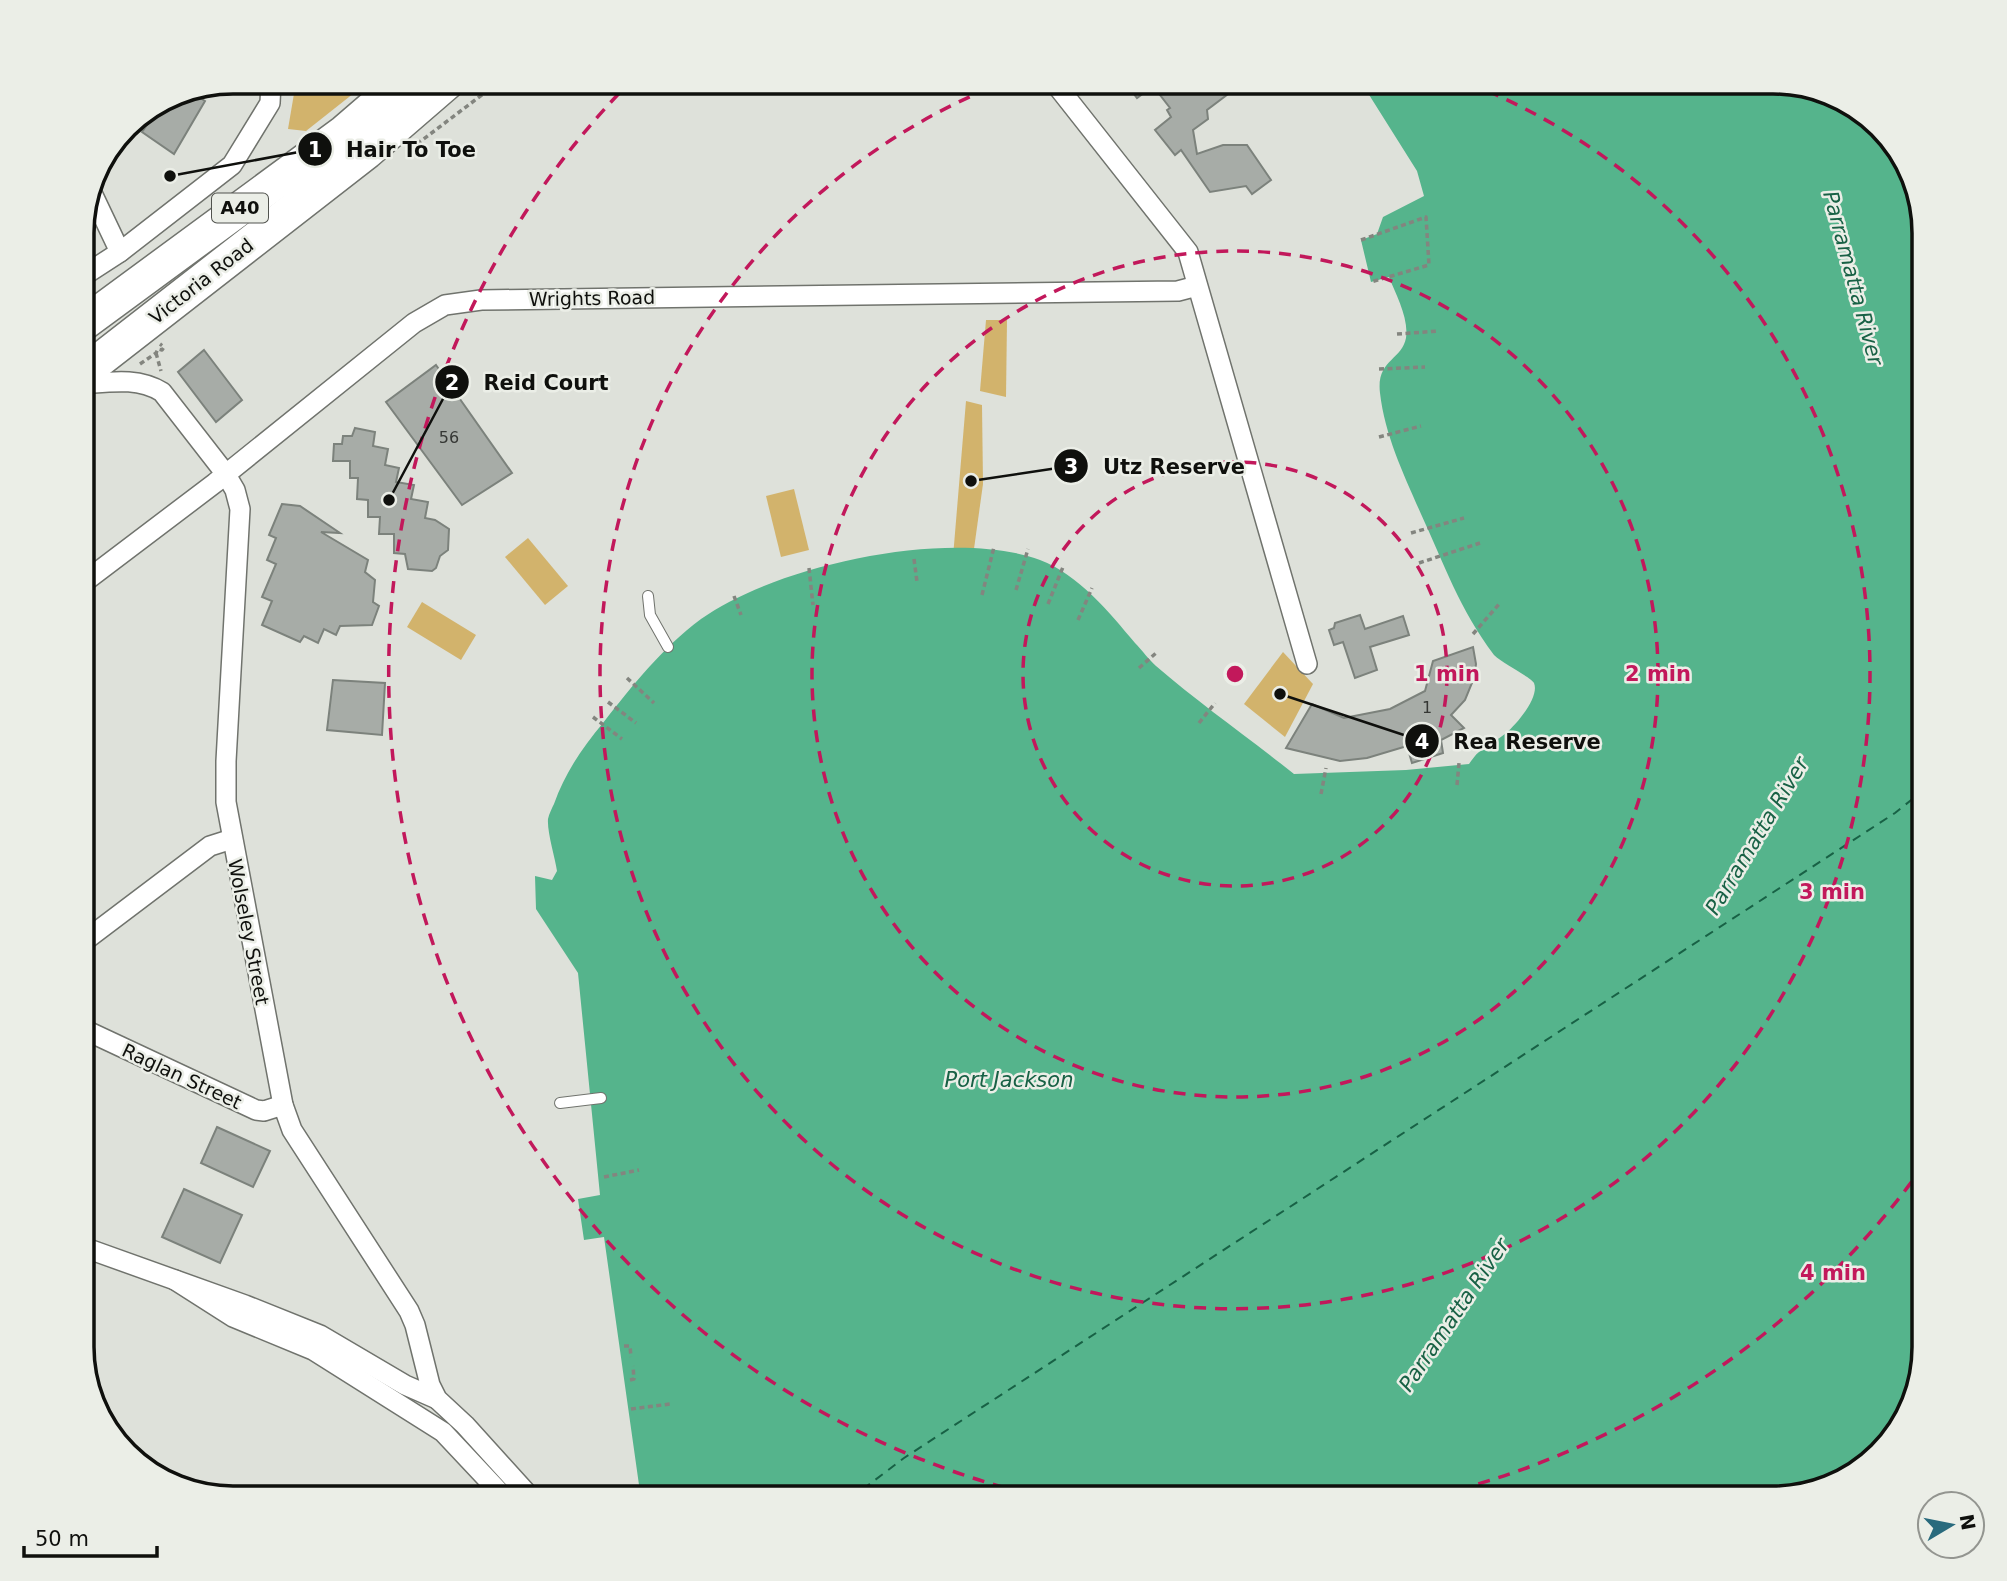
<svg xmlns="http://www.w3.org/2000/svg" width="2007" height="1581" viewBox="0 0 2007 1581" font-family="'DejaVu Sans',sans-serif">
	<style>
		.green { fill: #d2b36c }
		.water { fill: #55b48c }
		.lines { fill: none; stroke-linecap: round; stroke-linejoin: round }
		.ferry { stroke: #186145; stroke-width: 2; stroke-dasharray: 9 7; stroke-linecap: butt }
		.building { fill: #a7aca7; stroke: #7c827c; stroke-width: 2 }
		.service-casing { stroke: #70736d; stroke-width: 12 }
		.minor-casing { stroke: #70736d; stroke-width: 22 }
		.trunk-casing { stroke: #70736d; stroke-width: 36 }
		.path { stroke: #83857f; stroke-width: 3.5; stroke-dasharray: 5 3.5; stroke-linecap: butt }
		.service { stroke: #fff; stroke-width: 10 }
		.minor { stroke: #fff; stroke-width: 19 }
		.trunk { stroke: #fff; stroke-width: 33 }
		.ring { fill: none; stroke: #c2185b; stroke-width: 3.5; stroke-dasharray: 12 9 }
		.labels { text-anchor: middle; stroke-width: 5; stroke-linejoin: round; paint-order: stroke }
		.number-label { font-size: 16px; fill: #353734 }
		.shield { fill: #ebeee7; stroke: #51534e; stroke-width: 2 }
		.shield-label { font-size: 18px; font-weight: bold; fill: #0f100d }
		.street-label { font-size: 19px; fill: #0f100d; stroke: #ebeee7 }
		.water-label { font-size: 21px; font-style: italic; fill: #186145; stroke: #ebeee7 }
		.rim { fill: none; stroke: #0f100d; stroke-width: 3.5 }
		.centre { fill: #c2185b; stroke: #ebeee7; stroke-width: 3.5 }
		.ring-label { font-size: 21px; text-anchor: middle; font-weight: bold; fill: #c2185b; stroke: #ebeee7; stroke-width: 5; stroke-linejoin: round; paint-order: stroke }
		.leader { fill: none; stroke: #0f100d; stroke-width: 2.5 }
		.callout-dot { fill: #0f100d; stroke: #ebeee7; stroke-width: 2.5 }
		.mark-label { font-size: 21px; text-anchor: middle; font-weight: bold; fill: #fff }
		.callout-label { font-size: 21px; text-anchor: middle; font-weight: bold; fill: #0f100d; stroke: #ebeee7; stroke-width: 5; stroke-linejoin: round; paint-order: stroke }
	</style>
	<rect width="100%" height="100%" fill="#dee1da"/>
	<g class="green">
		<path d="M296,82H368L306,131L288,129Z"/>
		<path d="M986,320H1007L1006,397L980,391Z"/>
		<path d="M966,401L982,405L983,484L973,556L953,557Z"/>
		<path d="M794,489L809,550L781,557L766,496Z"/>
		<path d="M528,538L568,586L545,605L505,557Z"/>
		<path d="M422,602L476,635L461,660L407,627Z"/>
		<path d="M1283,652L1313,684L1285,737L1244,704Z"/>
	</g>
	<path class="water" d="M1361,82H1774L1822,90L1873,120L1909,167L1925,234V1348L1917,1396L1887,1447L1840,1483L1773,1499H641L604,1237L584,1240L578,1199L600,1195L578,973L536,909L535,876L552,880L557,871C555,857 547,832 548,819C549,814 552,808 554,804C565,773 582,748 603,723C632,686 662,648 701,619C776,565 951,527 1040,560C1079,575 1109,612 1135,643C1142,650 1149,660 1156,666C1200,704 1249,738 1294,774L1406,770L1469,764C1472,760 1475,755 1479,752C1487,745 1498,740 1506,733C1516,725 1540,697 1534,683C1531,677 1503,664 1494,655C1459,608 1445,566 1421,514C1404,475 1385,436 1380,393C1376,360 1402,360 1406,338C1409,318 1396,295 1389,277L1371,282L1361,240L1377,234L1383,217L1424,196L1417,171Z"/>
	<g class="lines">
		<path class="ferry" d="M850,1499L904,1458L1895,813L1925,789"/>
	</g>
	<g class="building">
		<path d="M1125,82H1244L1207,110L1208,119L1193,130L1197,154L1223,145H1247L1271,180L1252,194L1246,186L1210,192L1181,150L1175,155L1155,130L1171,117L1167,110L1170,108L1153,86L1137,98Z"/>
		<path d="M189,91L205,101L174,154L142,132L163,102L176,94Z"/>
		<path d="M204,350L242,400L216,422L178,372Z"/>
		<path d="M436,365L512,473L462,505L386,402Z"/>
		<path d="M355,428L375,432L373,446L388,449L385,465L399,468L396,482L414,485L411,499L428,502L425,518L435,520L449,529L448,550L440,556L436,568L432,571L408,569L405,554L394,553V534H379L380,517H368V500L357,499L358,478H350V461H333L334,444H342L343,436H352Z"/>
		<path d="M282,504L300,506L340,533L321,532L368,560L365,572L375,580L373,602L379,606L372,625L340,626L336,635L324,629L318,643L304,636L300,642L262,625L272,601L262,597L276,564L267,560L276,538L269,535Z"/>
		<path d="M1360,615L1365,629L1403,616L1409,635L1370,647L1377,670L1355,678L1343,642L1334,645L1329,630L1334,628L1335,623Z"/>
		<path d="M1473,647L1476,664L1474,678L1465,700L1451,715L1464,728L1441,740L1443,753L1412,763L1407,746L1367,758L1340,761L1286,748L1312,704L1344,718L1390,709L1425,691L1433,661Z"/>
		<path d="M333,680L385,683L382,735L327,730Z"/>
		<path d="M217,1127L270,1151L253,1187L201,1163Z"/>
		<path d="M184,1189L242,1215L220,1263L162,1237Z"/>
	</g>
	<g class="lines">
		<g class="service-casing">
			<g id="service">
				<path d="M648,596L650,615L668,647"/>
				<path d="M560,1103L601,1098"/>
				<path d="M198,1488L200,1493"/>
			</g>
		</g>
		<g class="minor-casing">
			<g id="minor">
				<path d="M1054,82L1188,252L1307,664"/>
				<path d="M91,191L120,252"/>
				<path d="M83,276L120,252L232,165L270,103L271,82"/>
				<path d="M83,384C110,382 138,377 162,392L225,473L235,490L240,509L226,761V802L283,1105L292,1130L409,1311L415,1325L430,1385L437,1399L465,1425L532,1499"/>
				<path d="M83,583L215,483L414,323L445,305L481,300L1178,291L1197,286"/>
				<path d="M83,942L210,846L232,839"/>
				<path d="M83,1029L256,1110L264,1111L283,1105"/>
				<path d="M83,1247L245,1305L320,1335L405,1385L437,1399"/>
				<path d="M175,1280L233,1317L313,1350L443,1432L506,1499"/>
			</g>
		</g>
		<g class="trunk-casing">
			<g id="trunk">
				<path d="M83,324L344,132L402,82"/>
				<path d="M83,373L367,152L448,82"/>
			</g>
		</g>
		<g class="path">
			<path d="M417,144L499,82"/>
			<path d="M1361,240L1426,217L1429,265L1371,282"/>
			<path d="M1397,334L1438,331"/>
			<path d="M156,353L161,371"/>
			<path d="M140,364L156,353L158,349L162,350L164,347L160,344"/>
			<path d="M1379,369L1425,367"/>
			<path d="M83,410L92,402"/>
			<path d="M1379,437L1421,426"/>
			<path d="M1411,533L1464,518"/>
			<path d="M914,559L917,582"/>
			<path d="M1419,563L1480,543"/>
			<path d="M809,568L813,605"/>
			<path d="M1016,590L1028,549"/>
			<path d="M982,595L994,547"/>
			<path d="M734,596L741,615"/>
			<path d="M1048,604L1063,567"/>
			<path d="M1078,620L1092,588"/>
			<path d="M1473,634L1500,603"/>
			<path d="M1139,668L1156,653"/>
			<path d="M627,678L654,703"/>
			<path d="M608,702L636,723"/>
			<path d="M593,717L622,739"/>
			<path d="M1199,723L1215,703"/>
			<path d="M1457,785L1459,763"/>
			<path d="M1321,794L1326,768"/>
			<path d="M604,1177L639,1170"/>
			<path d="M624,1346H630L631,1357"/>
			<path d="M630,1380L634,1379L633,1366"/>
			<path d="M631,1409L670,1404"/>
		</g>
		<use href="#service" class="service"/>
		<use href="#minor" class="minor"/>
		<use href="#trunk" class="trunk"/>
	</g>
	<g class="ring">
		<circle cx="1235" cy="674" r="212"/>
		<circle cx="1235" cy="674" r="423"/>
		<path d="M1468 83A635 635 0 1 1 1002 83"/>
		<path d="M1924 1165A846 846 0 0 1 1425 1498M1045 1498A846 846 0 0 1 626 86"/>
	</g>
	<g class="labels">
		<g class="number-label">
			<text x="449" y="443">56</text>
			<text x="1427" y="713">1</text>
		</g>
		<rect class="shield" x="212" y="193.5" width="56" height="29" rx="5"/>
		<g class="shield-label">
			<text x="240" y="214">A40</text>
		</g>
		<g class="street-label">
			<text transform="translate(201 281) rotate(-38)" y="7">Victoria Road</text>
			<text transform="translate(592 298) rotate(-1)" y="7">Wrights Road</text>
			<text transform="translate(249 932) rotate(79)" y="7">Wolseley Street</text>
			<text transform="translate(182 1076) rotate(25)" y="7">Raglan Street</text>
		</g>
		<g class="water-label">
			<text transform="translate(1853 278) rotate(75)" y="7">Parramatta River</text>
			<text transform="translate(1757 836) rotate(-59)" y="7">Parramatta River</text>
			<text x="1009" y="1087">Port Jackson</text>
			<text transform="translate(1454 1315) rotate(-56)" y="7">Parramatta River</text>
		</g>
	</g>
	<path d="M0 0H2007V1581H0ZM233 94H1773A139 139 0 0 1 1912 233V1347A139 139 0 0 1 1773 1486H233A139 139 0 0 1 94 1347V233A139 139 0 0 1 233 94Z" fill="#ebeee7" fill-rule="evenodd"/>
	<path class="rim" d="M233 94H1773A139 139 0 0 1 1912 233V1347A139 139 0 0 1 1773 1486H233A139 139 0 0 1 94 1347V233A139 139 0 0 1 233 94Z"/>
	<circle cx="1235" cy="674" r="10" class="centre"/>
	<g class="ring-label">
		<text x="1447" y="681">1 min</text>
		<text x="1658" y="681">2 min</text>
		<text x="1832" y="899">3 min</text>
		<text x="1833" y="1280">4 min</text>
	</g>
	<path class="leader" d="M170 176L315 149M389 500L452 382M971 481L1071 466M1280 694L1422 741"/>
	<g class="callout-dot">
		<circle cx="170" cy="176" r="7"/>
		<circle cx="389" cy="500" r="7"/>
		<circle cx="971" cy="481" r="7"/>
		<circle cx="1280" cy="694" r="7"/>
		<circle cx="315" cy="149" r="18"/>
		<circle cx="452" cy="382" r="18"/>
		<circle cx="1071" cy="466" r="18"/>
		<circle cx="1422" cy="741" r="18"/>
	</g>
	<g class="mark-label">
		<text x="315" y="157">1</text>
		<text x="452" y="390">2</text>
		<text x="1071" y="474">3</text>
		<text x="1422" y="749">4</text>
	</g>
	<g class="callout-label">
		<text x="411" y="157">Hair To Toe</text>
		<text x="546" y="390">Reid Court</text>
		<text x="1174" y="474">Utz Reserve</text>
		<text x="1527" y="749">Rea Reserve</text>
	</g>
	<g transform="translate(1951 1525) rotate(80)"><circle r="33" fill="#ebeee7" stroke="#939590" stroke-width="2"/>
	<path d="M0-5L12 26L0 18L-12 26Z" fill="#296a7d"/>
	<text y="-10" font-size="19" font-weight="bold" text-anchor="middle" fill="#0f100d">N</text>
	</g>
	<path d="M24 1546v10h133v-10" fill="none" stroke="#0f100d" stroke-width="3.5"/>
	<text x="35" y="1546" font-size="21" fill="#0f100d" stroke="#ebeee7" stroke-width="5" paint-order="stroke">50 m</text>
</svg>
